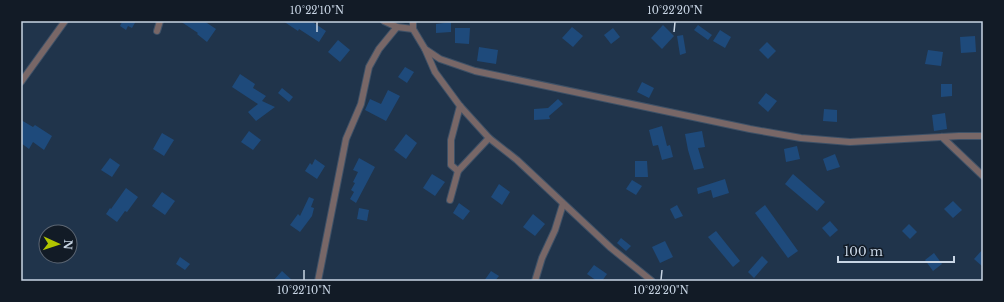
<svg xmlns="http://www.w3.org/2000/svg" width="1004" height="302" viewBox="0 0 1004 302" font-family="'Libre Baskerville',serif">
	<style>
		.building { fill: #1e4a7b }
		.lines { fill: none; stroke-linecap: round; stroke-linejoin: round }
		.street-casing { stroke: #3e5167; stroke-width: 8 }
		.street { stroke: #786767; stroke-width: 6 }
		.ticks { fill: none; stroke: #c8d5e4; stroke-width: 1.5 }
		.neatline { fill: none; stroke: #c8d5e4; stroke-width: 1.5 }
		.ticks-label { font-size: 10px; text-anchor: middle; fill: #c8d5e4 }
	</style>
	<rect width="100%" height="100%" fill="#20344b"/>
	<g class="building">
		<path d="M121,21H136L132,28L128,26L126,30L120,26L122,22Z"/>
		<path d="M180,21H204L216,29L207,42L197,34L198,33Z"/>
		<path d="M283,21H311L326,31L319,42L299,29L298,31Z"/>
		<path d="M451,22V32L436,33V24Z"/>
		<path d="M663,25L674,36L662,49L651,38Z"/>
		<path d="M698,25L712,35L708,40L694,30Z"/>
		<path d="M572,27L583,36L573,47L562,38Z"/>
		<path d="M455,28H470L469,44L455,43Z"/>
		<path d="M613,28L620,37L611,44L604,35Z"/>
		<path d="M720,30L731,37L725,48L713,41Z"/>
		<path d="M683,35L686,53L680,55L677,36Z"/>
		<path d="M975,36L976,52L961,53L960,37Z"/>
		<path d="M338,40L350,50L340,62L328,52Z"/>
		<path d="M767,42L776,51L768,59L759,50Z"/>
		<path d="M479,47L498,50L496,64L477,61Z"/>
		<path d="M928,50L943,52L941,66L925,64Z"/>
		<path d="M405,67L414,72L407,83L398,77Z"/>
		<path d="M240,74L255,84L253,88L266,96L262,101L275,107L256,121L248,112L258,104L232,87Z"/>
		<path d="M642,82L654,88L649,98L637,92Z"/>
		<path d="M941,84H952V96L941,97Z"/>
		<path d="M282,88L293,97L289,102L278,93Z"/>
		<path d="M388,90L400,96L386,121L365,110L370,99L381,104Z"/>
		<path d="M766,93L777,101L768,112L758,103Z"/>
		<path d="M558,99L563,104L549,116L550,119L534,120V109L548,108Z"/>
		<path d="M824,109L837,110V122L823,121Z"/>
		<path d="M945,113L947,129L934,131L932,115Z"/>
		<path d="M21,120L33,127L35,125L52,136L44,150L33,142L29,149L21,143Z"/>
		<path d="M662,126L667,146L670,145L673,157L662,160L658,145L653,146L649,130Z"/>
		<path d="M249,131L261,140L253,150L241,142Z"/>
		<path d="M702,131L705,147L698,148L704,168L694,170L688,150L685,134Z"/>
		<path d="M162,133L174,140L164,156L153,149Z"/>
		<path d="M406,134L417,143L406,159L394,150Z"/>
		<path d="M797,146L800,159L786,162L784,149Z"/>
		<path d="M835,154L840,167L827,171L823,159Z"/>
		<path d="M110,158L120,165L112,177L101,170Z"/>
		<path d="M359,158L375,167L356,203L350,199L354,192L351,190L355,183L353,182L358,172L353,170Z"/>
		<path d="M315,159L325,166L317,179L305,171L310,163L312,165Z"/>
		<path d="M635,161H647L648,177H635Z"/>
		<path d="M432,174L445,182L435,196L423,188Z"/>
		<path d="M793,174L825,202L817,211L785,184Z"/>
		<path d="M725,179L729,193L713,198L711,190L698,194L697,188Z"/>
		<path d="M632,180L642,186L636,195L626,189Z"/>
		<path d="M499,184L510,192L502,205L491,197Z"/>
		<path d="M126,188L138,197L127,212L125,211L117,222L106,214L110,208L111,209Z"/>
		<path d="M162,192L175,201L165,215L152,206Z"/>
		<path d="M309,197L314,199L311,207L314,208L312,216L300,232L290,225L298,214L300,216Z"/>
		<path d="M953,201L962,210L953,218L944,209Z"/>
		<path d="M459,203L470,211L463,220L453,213Z"/>
		<path d="M677,205L683,216L675,219L670,209Z"/>
		<path d="M765,205L798,251L788,258L755,213Z"/>
		<path d="M359,208L369,210L367,221L357,219Z"/>
		<path d="M533,214L545,224L535,236L523,227Z"/>
		<path d="M830,221L838,230L830,237L822,228Z"/>
		<path d="M909,224L917,232L910,239L902,231Z"/>
		<path d="M716,231L740,261L733,267L708,237Z"/>
		<path d="M621,238L631,246L626,251L617,243Z"/>
		<path d="M665,241L673,257L660,263L652,247Z"/>
		<path d="M983,249V267L974,259Z"/>
		<path d="M934,253L942,264L933,271L925,260Z"/>
		<path d="M762,256L768,262L754,278L748,272Z"/>
		<path d="M180,257L190,264L185,270L176,264Z"/>
		<path d="M594,265L607,274L602,281H597L587,274Z"/>
		<path d="M282,271L293,281H273Z"/>
		<path d="M491,271L499,276L495,281H484Z"/>
	</g>
	<g class="lines">
		<g class="street-casing">
			<g id="street">
				<path d="M384,21L397,27L413,29"/>
				<path d="M413,21V29L425,49L440,59L475,71L750,129L801,138L850,142L959,136H983"/>
				<path d="M157,31L160,21"/>
				<path d="M425,49L435,72L460,106L489,138L517,160L611,248L652,281"/>
				<path d="M21,82L65,21"/>
				<path d="M460,106L451,140V165L458,171L489,138"/>
				<path d="M942,137L983,176"/>
				<path d="M450,200L458,171"/>
				<path d="M318,281L346,139L361,104L369,67L379,49L397,27"/>
				<path d="M535,281L542,258L555,230L563,204"/>
			</g>
		</g>
		<use href="#street" class="street"/>
	</g>
	<path class="ticks" d="M317,32V22M674,32L675,22M304,280V270M661,280L662,270"/>
	<rect width="1004" height="302" fill="none" stroke="#121b26" stroke-width="44"/>
	<g transform="translate(58 244) rotate(93)"><circle r="19" fill="#121b26" stroke="#5b6572"/>
	<path d="M0-3L7 15L0 10L-7 15Z" fill="#b1c500"/>
	<text y="-6" font-size="11" font-weight="bold" text-anchor="middle" fill="#c8d5e4">N</text>
	</g>
	<path d="M838 256v6h116v-6" fill="none" stroke="#c8d5e4" stroke-width="2"/>
	<text x="844" y="256" font-size="12" fill="#c8d5e4" stroke="#121b26" stroke-width="3" paint-order="stroke">100 m</text>
	<rect x="22" y="22" width="960" height="258" class="neatline"/>
	<g class="ticks-label">
		<text x="317" y="14">10°22'10"N</text>
		<text x="675" y="14">10°22'20"N</text>
		<text x="304" y="294">10°22'10"N</text>
		<text x="661" y="294">10°22'20"N</text>
	</g>
</svg>
